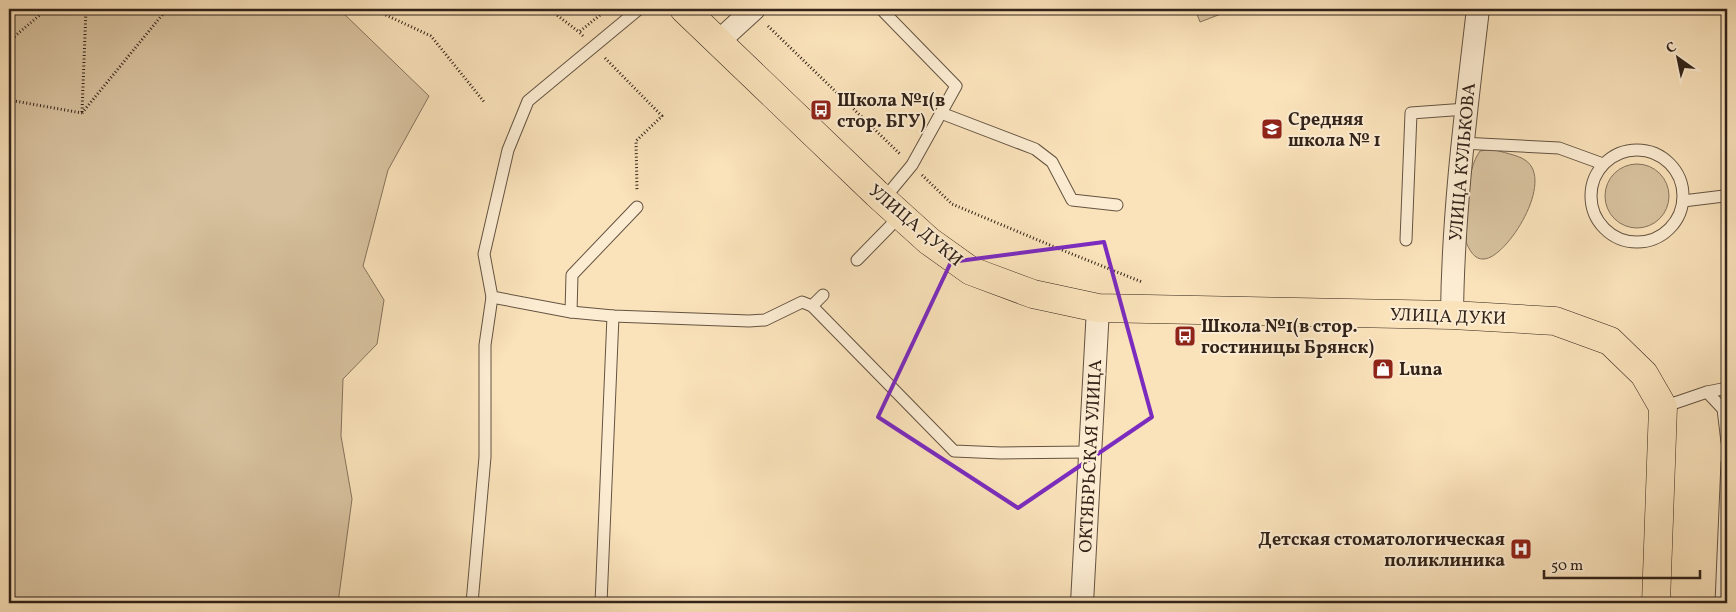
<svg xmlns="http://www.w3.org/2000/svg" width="1736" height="612" viewBox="0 0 1736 612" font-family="Vollkorn,serif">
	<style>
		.green { fill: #d8c29f; stroke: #85725c }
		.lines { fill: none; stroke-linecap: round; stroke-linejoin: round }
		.service-casing { stroke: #645341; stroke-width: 13 }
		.minor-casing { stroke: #645341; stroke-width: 24 }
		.primary-casing { stroke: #322319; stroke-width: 29 }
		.path { stroke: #322319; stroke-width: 3; stroke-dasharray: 1 2.5; stroke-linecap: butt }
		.service { stroke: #fcecd2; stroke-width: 11 }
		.minor { stroke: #fcecd2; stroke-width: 22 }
		.primary { stroke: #fae2ba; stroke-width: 28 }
		.marked { fill: none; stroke: #7b2cbf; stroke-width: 4; stroke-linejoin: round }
		.labels { text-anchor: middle; stroke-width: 4; stroke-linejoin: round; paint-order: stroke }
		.poi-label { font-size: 18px; font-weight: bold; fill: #322319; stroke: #fcecd2; text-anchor: start }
		.street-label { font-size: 18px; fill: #322319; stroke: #fcecd2 }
	</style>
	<rect width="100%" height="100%" fill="#fae2ba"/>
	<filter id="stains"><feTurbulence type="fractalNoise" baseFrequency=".004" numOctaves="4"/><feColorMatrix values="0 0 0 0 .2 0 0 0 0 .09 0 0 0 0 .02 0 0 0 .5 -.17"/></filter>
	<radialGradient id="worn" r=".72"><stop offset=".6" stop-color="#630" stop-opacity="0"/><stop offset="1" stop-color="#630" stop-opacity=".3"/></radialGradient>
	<g class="green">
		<path d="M9,9H339L429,96L388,170L363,266L384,300L377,344L343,379L341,436L352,499L338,603H9Z"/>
		<path d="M1195,9H1234L1200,22Z"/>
		<path d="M1492,149C1501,152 1518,155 1525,160C1556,180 1507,258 1484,259C1474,260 1469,249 1466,242C1467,217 1465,171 1480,151Z"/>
		<circle cx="1637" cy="196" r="32"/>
	</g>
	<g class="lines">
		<g class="service-casing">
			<g id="service">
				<path d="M639,9L528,101L508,150L484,254L492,297L571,312L613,316L749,321L765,320L802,302L812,306L954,451L1001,453L1090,452"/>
				<path d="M881,9L956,86L912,165L883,200"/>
				<path d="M941,113L1035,149L1052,162L1072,200L1117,205"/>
				<path d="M1461,143L1559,148L1603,164"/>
				<circle cx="1637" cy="196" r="46"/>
				<path d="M1683,201L1724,196L1727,194"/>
				<path d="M1406,240L1411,113L1466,109"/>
				<path d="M857,260L901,215"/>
				<path d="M812,306L823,295"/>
				<path d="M571,312L572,275L637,207"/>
				<path d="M1707,392L1727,388"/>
				<path d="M1663,407L1707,392L1723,409L1727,442"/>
				<path d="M472,603L485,457V345L492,297"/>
				<path d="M601,603L613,316"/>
				<path d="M1721,603L1727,462"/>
			</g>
		</g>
		<g class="minor-casing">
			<g id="minor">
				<path d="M719,41L754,9"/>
				<path d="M1452,315C1453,212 1466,111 1478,9"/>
				<path d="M1082,603L1098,308"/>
			</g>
		</g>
		<g class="primary-casing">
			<path id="primary" d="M684,9L877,194L929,241L971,271L1033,294L1098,308L1452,315L1555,321L1610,341L1644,374L1663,407L1656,603"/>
		</g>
		<g class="path">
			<path d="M373,9L431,36L485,103"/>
			<path d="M549,9L579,32"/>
			<path d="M768,26L900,154"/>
			<path d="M583,36L579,32L605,11"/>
			<path d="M9,41L47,9"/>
			<path d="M605,58L662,116L636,141L637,191"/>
			<path d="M9,100L82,113"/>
			<path d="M82,112L86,9"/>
			<path d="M82,113L167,9"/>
			<path d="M922,175L952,204L1057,248L1142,282"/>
		</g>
		<use href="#service" class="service"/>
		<use href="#minor" class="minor"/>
		<use href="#primary" class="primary"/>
	</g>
	<path class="marked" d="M1104,242L1152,417L1018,508L878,417L951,262Z"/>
	<defs>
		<g id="bus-square" transform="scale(1.125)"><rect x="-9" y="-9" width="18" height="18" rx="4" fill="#8f2418" stroke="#fcecd2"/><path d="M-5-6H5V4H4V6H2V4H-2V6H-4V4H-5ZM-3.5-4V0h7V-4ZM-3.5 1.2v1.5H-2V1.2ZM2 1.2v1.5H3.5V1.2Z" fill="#fff"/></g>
		<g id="school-square" transform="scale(1.125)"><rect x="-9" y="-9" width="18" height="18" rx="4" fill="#8f2418" stroke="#fcecd2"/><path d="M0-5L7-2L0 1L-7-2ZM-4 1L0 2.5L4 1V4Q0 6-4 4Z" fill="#fff"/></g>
		<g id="shop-square" transform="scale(1.125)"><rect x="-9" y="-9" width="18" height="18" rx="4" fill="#8f2418" stroke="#fcecd2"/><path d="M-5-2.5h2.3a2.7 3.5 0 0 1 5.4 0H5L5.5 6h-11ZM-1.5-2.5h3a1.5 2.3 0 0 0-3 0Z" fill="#fff"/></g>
		<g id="hospital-square" transform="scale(1.125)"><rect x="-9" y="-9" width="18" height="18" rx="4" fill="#8f2418" stroke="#fcecd2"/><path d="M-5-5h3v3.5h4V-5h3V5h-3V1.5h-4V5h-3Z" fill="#fff"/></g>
	</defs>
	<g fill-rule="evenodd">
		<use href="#bus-square" x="821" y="110"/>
		<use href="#school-square" x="1272" y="129"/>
		<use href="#bus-square" x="1185" y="336"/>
		<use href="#shop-square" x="1383" y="369"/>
		<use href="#hospital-square" x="1521" y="549"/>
	</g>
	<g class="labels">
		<g class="poi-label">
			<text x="837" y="106">Школа №1(в<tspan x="837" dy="21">стор. БГУ)</tspan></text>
			<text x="1288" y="125">Средняя<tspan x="1288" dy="21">школа № 1</tspan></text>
			<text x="1201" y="332">Школа №1(в стор.<tspan x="1201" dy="21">гостиницы Брянск)</tspan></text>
			<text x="1399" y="375">Luna</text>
			<text x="1505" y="545" text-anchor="end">Детская стоматологическая<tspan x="1505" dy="21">поликлиника</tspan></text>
		</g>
		<g class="street-label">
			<text transform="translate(1462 162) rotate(-85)" y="6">УЛИЦА КУЛЬКОВА</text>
			<text transform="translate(916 225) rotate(40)" y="6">УЛИЦА ДУКИ</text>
			<text transform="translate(1448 316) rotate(2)" y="6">УЛИЦА ДУКИ</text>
			<text transform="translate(1090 456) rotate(-87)" y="6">ОКТЯБРЬСКАЯ УЛИЦА</text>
		</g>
	</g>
	<rect width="1736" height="612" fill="none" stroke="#fae2ba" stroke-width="30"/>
	<rect x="10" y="10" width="1716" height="592" fill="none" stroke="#322319" stroke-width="2.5"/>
	<rect x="15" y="15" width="1706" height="582" fill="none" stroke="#322319"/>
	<g transform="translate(1678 58) rotate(327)" stroke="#fcecd2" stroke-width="4" paint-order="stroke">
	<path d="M0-4L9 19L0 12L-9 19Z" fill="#322319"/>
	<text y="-8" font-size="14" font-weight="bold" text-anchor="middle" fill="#322319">С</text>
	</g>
	<path d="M1544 570v8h156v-8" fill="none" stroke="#322319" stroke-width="2.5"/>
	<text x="1551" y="570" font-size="15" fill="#322319" stroke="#fcecd2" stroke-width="4" paint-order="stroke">50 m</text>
	<rect width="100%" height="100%" filter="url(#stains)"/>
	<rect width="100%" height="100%" fill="url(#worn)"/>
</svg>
